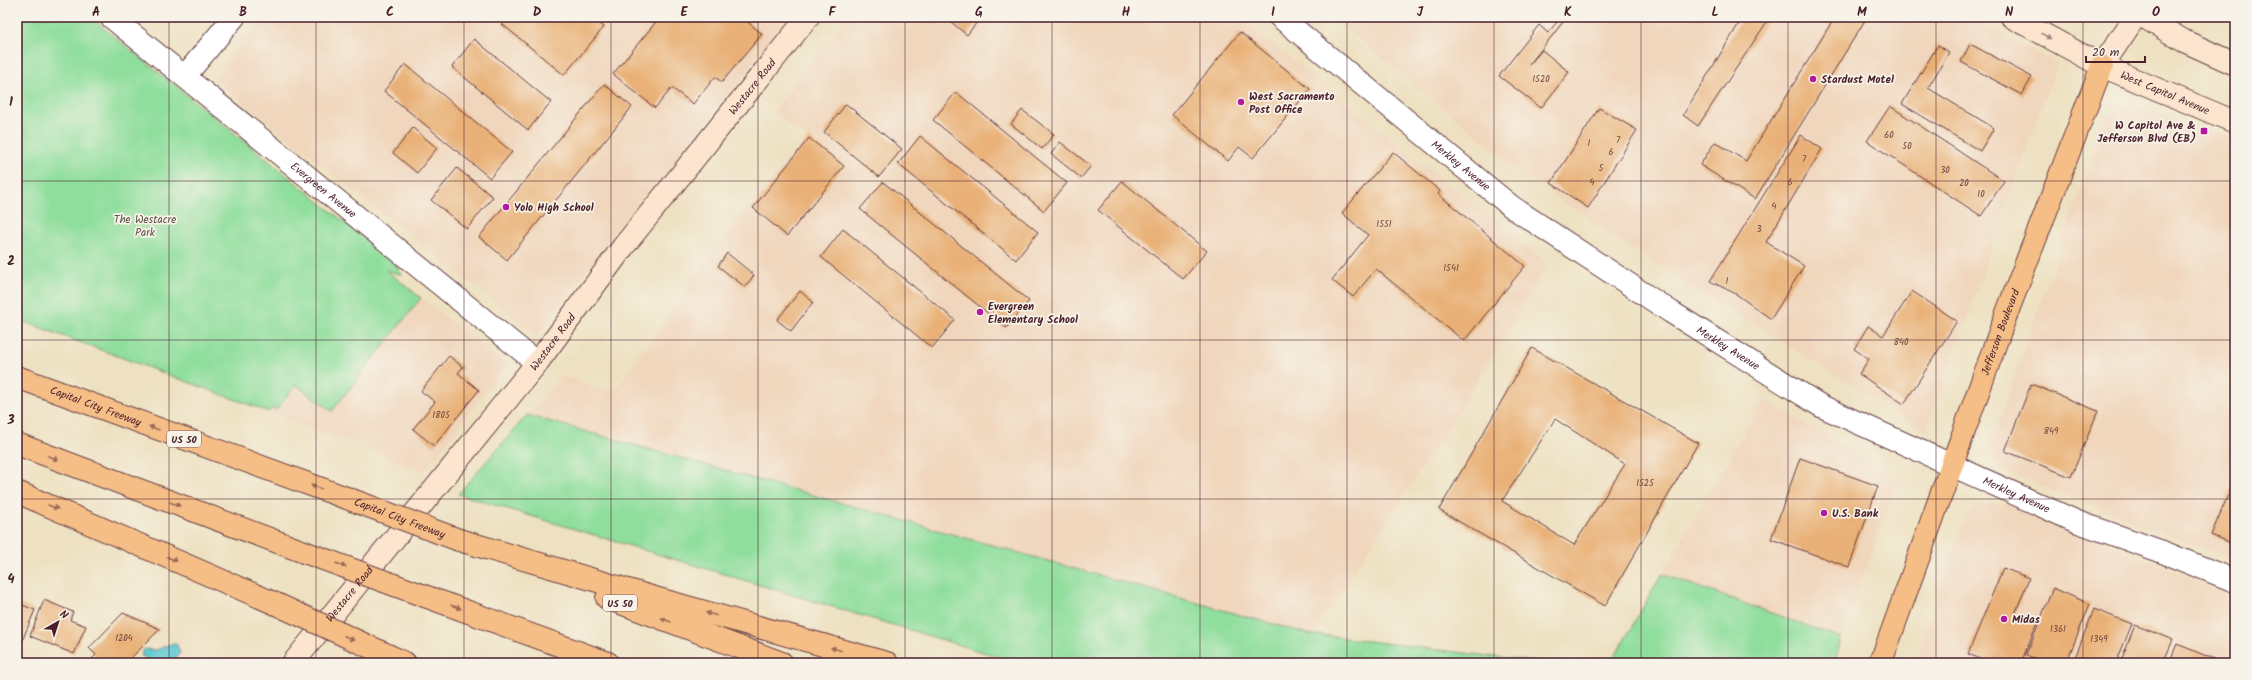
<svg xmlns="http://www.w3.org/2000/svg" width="2252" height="680" viewBox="0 0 2252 680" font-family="Kalam,sans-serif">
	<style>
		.built { fill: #f0d6bc }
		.green { fill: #8fde9c; stroke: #6c7e64 }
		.water { fill: #5cc9d1; stroke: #53747e }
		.building { fill: #e9b177; fill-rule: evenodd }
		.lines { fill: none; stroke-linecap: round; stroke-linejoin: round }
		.street-casing { stroke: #633c42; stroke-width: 24 }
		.secondary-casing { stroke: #633c42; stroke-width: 24 }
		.primary-casing { stroke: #633c42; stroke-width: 24 }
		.highway-casing { stroke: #633c42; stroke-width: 24 }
		.street { stroke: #fff; stroke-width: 22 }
		.secondary { stroke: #fbe5cf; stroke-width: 22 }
		.primary { stroke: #f6be87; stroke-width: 22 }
		.highway { stroke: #f6be87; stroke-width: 22 }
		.highway-bridge-casing { stroke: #633c42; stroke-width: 24; stroke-linecap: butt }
		.highway-bridge { stroke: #f6be87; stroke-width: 22 }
		.oneway { fill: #a2827d }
		.oneway2 { fill: #976754 }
		.grid { fill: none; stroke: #4a1f2b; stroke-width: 1; stroke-opacity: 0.55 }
		.poi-dot { fill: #b5179e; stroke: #f7f3e8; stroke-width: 1.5 }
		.labels { text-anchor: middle; stroke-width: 3.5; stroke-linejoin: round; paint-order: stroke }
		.number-label { font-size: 9px; fill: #72443e }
		.shield { fill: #f7f3e8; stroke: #7e5f64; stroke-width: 1 }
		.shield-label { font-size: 10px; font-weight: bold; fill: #4a1f2b }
		.poi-label { font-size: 11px; font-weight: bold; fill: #4a1f2b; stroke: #f7f3e8; text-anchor: start }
		.street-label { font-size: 11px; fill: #4a1f2b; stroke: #f7f3e8 }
		.park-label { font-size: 11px; fill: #5b4f47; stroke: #f7f3e8 }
		.neatline { fill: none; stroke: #4a1f2b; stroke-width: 1.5 }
		.grid-label { font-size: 13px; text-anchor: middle; font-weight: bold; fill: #4a1f2b }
	</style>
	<rect width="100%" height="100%" fill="#f7f3e8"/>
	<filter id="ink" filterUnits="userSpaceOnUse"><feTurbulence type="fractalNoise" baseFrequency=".025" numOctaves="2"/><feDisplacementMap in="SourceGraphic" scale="8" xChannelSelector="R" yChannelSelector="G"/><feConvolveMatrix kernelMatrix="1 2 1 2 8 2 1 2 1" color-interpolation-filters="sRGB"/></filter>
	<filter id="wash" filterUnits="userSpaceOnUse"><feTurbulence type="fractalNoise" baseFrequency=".012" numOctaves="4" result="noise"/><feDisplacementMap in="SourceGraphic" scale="16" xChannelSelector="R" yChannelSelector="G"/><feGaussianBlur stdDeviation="0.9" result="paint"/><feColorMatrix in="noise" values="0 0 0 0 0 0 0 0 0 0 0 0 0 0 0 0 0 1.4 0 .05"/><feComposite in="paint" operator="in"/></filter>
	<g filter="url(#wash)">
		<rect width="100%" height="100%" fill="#eee1c1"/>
		<g class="built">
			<path d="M264,17H790L536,335L213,79Z"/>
			<path d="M847,17H1239L1548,264L1445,433L1312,635L527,415L562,376L614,392L715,248L807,138L773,112Z"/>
			<path d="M1333,17H1970L2057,64L1926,431L1624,244L1512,165Z"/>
			<path d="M2131,104L2235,141V560L1999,470L1990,447L2106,117Z"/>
			<path d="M385,269L507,365L424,471L269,412Z"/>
			<path d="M1764,399L1898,479L1841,638L1662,574Z"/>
			<path d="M1979,502L2008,504L2235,596V663H1914L1965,517Z"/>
		</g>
		<g class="green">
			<path d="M17,17H90L394,262L402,275L386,270L421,298L332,411L296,385L276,410L272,408L269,412L17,319Z"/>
			<path d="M527,415L1312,635H1321L1544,663H1019L458,494Z"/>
			<path d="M1662,574L1841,638L1835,663H1611Z"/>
		</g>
		<path class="water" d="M173,643L177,645L180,652L178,657L163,663H148L145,657L141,656L144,649L156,650Z"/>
		<g id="blocks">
			<g class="building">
				<path d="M508,17H592L604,27L564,75L502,24Z"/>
				<path d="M660,17H742L762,34L722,82L715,77L693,104L672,88L655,108L613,74Z"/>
				<path d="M945,17H981L967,35Z"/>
				<path d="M1561,17H1567L1529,65L1542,50L1569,72L1541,108L1499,76L1539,25L1548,33Z"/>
				<path d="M1743,17H1770L1698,126L1683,115Z"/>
				<path d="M1835,17H1867L1755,199L1700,165L1715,142L1746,161Z"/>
				<path d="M1240,32L1310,89L1253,158L1239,147L1228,161L1172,115Z"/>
				<path d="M474,39L551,102L528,130L452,67Z"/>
				<path d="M1970,44L2032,77L2022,95L1961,62Z"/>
				<path d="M1938,45L1949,52L1928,88L1994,128L1980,151L1902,104Z"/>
				<path d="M405,64L512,152L490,178L384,91Z"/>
				<path d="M604,84L632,107L507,260L479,237Z"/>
				<path d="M956,92L1067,183L1044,211L933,120Z"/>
				<path d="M846,104L902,149L879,177L824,132Z"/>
				<path d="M1890,106L2004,181L1981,216L1867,141Z"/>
				<path d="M1599,108L1637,130L1588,208L1551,183Z"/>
				<path d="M1022,110L1054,134L1042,149L1011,124Z"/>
				<path d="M413,128L437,148L417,173L393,153Z"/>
				<path d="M1801,135L1822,149L1766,242L1804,266L1771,319L1736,294L1710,281Z"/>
				<path d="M920,136L1038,232L1016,260L898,164Z"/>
				<path d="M809,138L844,166L787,236L753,208Z"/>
				<path d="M1060,142L1091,166L1081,178L1051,154Z"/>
				<path d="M1393,152L1440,191L1438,194L1525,266L1464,341L1376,269L1353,297L1332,280L1368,235L1342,213Z"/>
				<path d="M457,168L493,197L467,229L431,200Z"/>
				<path d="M1122,181L1207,251L1183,279L1098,210Z"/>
				<path d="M883,182L1029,301L1006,328L860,209Z"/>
				<path d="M843,229L955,320L932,348L821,257Z"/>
				<path d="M727,253L754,275L745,287L718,266Z"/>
				<path d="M800,291L813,302L791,331L777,320Z"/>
				<path d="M1912,291L1957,321L1904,404L1859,374L1869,359L1854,349L1868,326L1883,336Z"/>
				<path d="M1532,348L1698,443L1605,606L1439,510ZM1555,419L1625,464L1574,545L1502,501Z"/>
				<path d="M449,356L463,367L458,373L479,390L434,446L413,429L435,402L421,391Z"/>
				<path d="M2031,384L2098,411L2071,477L2005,451Z"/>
				<path d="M1800,458L1878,486L1849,567L1771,539Z"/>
				<path d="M2235,479V545L2211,535Z"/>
				<path d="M2003,568L2029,578L2015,614L2037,623L2021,663H1991L1968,654Z"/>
				<path d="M2053,588L2090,604L2066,663H2046L2026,655Z"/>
				<path d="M44,600L73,612L70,620L86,626L74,654L30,636Z"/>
				<path d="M17,603L35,610L17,653Z"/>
				<path d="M2094,609L2132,624L2116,663H2073Z"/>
				<path d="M123,613L160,629L126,663H97L92,659L96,655L89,648Z"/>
				<path d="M2135,625L2173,640L2163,663H2120Z"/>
				<path d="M2177,644L2214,659L2213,663H2169Z"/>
			</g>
		</g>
	</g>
	<g filter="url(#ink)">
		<use href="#blocks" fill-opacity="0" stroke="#633c42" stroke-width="1"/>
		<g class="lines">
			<g class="street-casing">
				<g id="street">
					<path id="s1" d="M111,17L537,363"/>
					<path id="s2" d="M1280,17L1512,207L1671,312L1821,406L2075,521L2160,551L2235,581"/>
					<path d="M185,76L234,17"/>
				</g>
			</g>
			<g class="secondary-casing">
				<g id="secondary">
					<path id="s3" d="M2012,17L2102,66L2235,122"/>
					<path d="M2144,17L2184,41L2235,64"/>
					<path d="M2102,66L2135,17"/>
					<path id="s4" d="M293,663L537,363L623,247L808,17"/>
				</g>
			</g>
			<g class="primary-casing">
				<g id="primary">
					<path id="s5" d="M1878,663L1883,656L2003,323L2102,66"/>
				</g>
			</g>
			<g class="highway-casing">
				<g id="highway">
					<path id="s6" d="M17,377L352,500"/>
					<path d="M17,444L304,552"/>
					<path d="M17,492L276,604"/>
					<path d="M459,540L655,598L887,663"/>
					<path d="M419,594L608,663"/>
					<path d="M607,598L782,663"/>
					<path d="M383,653L405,663"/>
				</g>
			</g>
			<use href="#street" class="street"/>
			<use href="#secondary" class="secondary"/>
			<use href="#primary" class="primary"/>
			<use href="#highway" class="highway"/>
			<g class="highway-bridge-casing">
				<g id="highway-bridge">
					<path id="s7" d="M352,500L459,540"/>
					<path d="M304,552L419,594"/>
					<path d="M276,604L383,653"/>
				</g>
			</g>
			<use href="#highway-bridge" class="highway-bridge"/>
		</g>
		<defs><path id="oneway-solid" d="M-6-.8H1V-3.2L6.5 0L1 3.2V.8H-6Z"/></defs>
		<use class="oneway" href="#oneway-solid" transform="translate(2046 36) rotate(29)"/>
		<g class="oneway2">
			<use href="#oneway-solid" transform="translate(154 428) rotate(-160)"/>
			<use href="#oneway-solid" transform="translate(53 458) rotate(21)"/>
			<use href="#oneway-solid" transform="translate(316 487) rotate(-160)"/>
			<use href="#oneway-solid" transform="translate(175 504) rotate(20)"/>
			<use href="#oneway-solid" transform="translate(53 507) rotate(23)"/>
			<use href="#oneway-solid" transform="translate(172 559) rotate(24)"/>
			<use href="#oneway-solid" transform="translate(341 565) rotate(20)"/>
			<use href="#oneway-solid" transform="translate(456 607) rotate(20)"/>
			<use href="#oneway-solid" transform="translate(711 614) rotate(-164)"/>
			<use href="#oneway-solid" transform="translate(666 620) rotate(-159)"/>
			<use href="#oneway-solid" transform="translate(349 638) rotate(25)"/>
			<use href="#oneway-solid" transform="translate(836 649) rotate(-164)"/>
		</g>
	</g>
	<path class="grid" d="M169,17V663M316,17V663M464,17V663M611,17V663M758,17V663M905,17V663M1052,17V663M1200,17V663M1347,17V663M1494,17V663M1641,17V663M1788,17V663M1936,17V663M2083,17V663M17,181H2235M17,340H2235M17,499H2235"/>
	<g class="poi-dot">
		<circle cx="1813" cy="79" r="4"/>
		<circle cx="1241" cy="102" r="4"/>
		<rect x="2200" y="127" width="8" height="8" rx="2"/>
		<circle cx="506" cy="207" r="4"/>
		<circle cx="980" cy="312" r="4"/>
		<circle cx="1824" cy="513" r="4"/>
		<circle cx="2004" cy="619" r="4"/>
	</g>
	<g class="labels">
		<g class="number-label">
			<text x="1541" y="82">1520</text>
			<text x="1889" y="138">60</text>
			<text x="1618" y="143">7</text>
			<text x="1589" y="146">1</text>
			<text x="1907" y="149">50</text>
			<text x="1611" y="155">6</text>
			<text x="1804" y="162">7</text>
			<text x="1601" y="171">5</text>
			<text x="1945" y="173">30</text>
			<text x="1592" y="185">4</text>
			<text x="1790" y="185">6</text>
			<text x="1964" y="186">20</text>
			<text x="1981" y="197">10</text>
			<text x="1774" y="209">4</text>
			<text x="1384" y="227">1551</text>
			<text x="1759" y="232">3</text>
			<text x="1451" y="271">1541</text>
			<text x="1727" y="284">1</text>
			<text x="1901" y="345">840</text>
			<text x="441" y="418">1805</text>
			<text x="2051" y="434">849</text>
			<text x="1645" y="486">1525</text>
			<text x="2058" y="632">1361</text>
			<text x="124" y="641">1204</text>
			<text x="2099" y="642">1349</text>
		</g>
		<g class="shield">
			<rect x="167" y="431" width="34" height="16" rx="3"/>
			<rect x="603" y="595" width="34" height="16" rx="3"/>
		</g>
		<g class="shield-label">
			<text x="184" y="443">US 50</text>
			<text x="620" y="607">US 50</text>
		</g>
		<g class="poi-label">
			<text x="1821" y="83">Stardust Motel</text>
			<text x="1249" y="100">West Sacramento<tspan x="1249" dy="13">Post Office</tspan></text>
			<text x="2196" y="129" text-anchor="end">W Capitol Ave &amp;<tspan x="2196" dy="13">Jefferson Blvd (EB)</tspan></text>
			<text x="514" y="211">Yolo High School</text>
			<text x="988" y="310">Evergreen<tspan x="988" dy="13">Elementary School</tspan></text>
			<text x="1832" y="517">U.S. Bank</text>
			<text x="2012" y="623">Midas</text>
		</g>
		<g class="street-label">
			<text dy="4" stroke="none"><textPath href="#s4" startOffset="737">Westacre Road</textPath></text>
			<text dy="4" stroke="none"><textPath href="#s3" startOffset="171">West Capitol Avenue</textPath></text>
			<text dy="4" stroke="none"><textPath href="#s2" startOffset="234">Merkley Avenue</textPath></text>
			<text dy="4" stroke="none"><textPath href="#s1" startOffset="274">Evergreen Avenue</textPath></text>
			<text dy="4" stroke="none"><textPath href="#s5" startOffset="353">Jefferson Boulevard</textPath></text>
			<text dy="4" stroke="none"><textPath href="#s4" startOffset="413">Westacre Road</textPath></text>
			<text dy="4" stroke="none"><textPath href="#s2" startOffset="558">Merkley Avenue</textPath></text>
			<text dy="4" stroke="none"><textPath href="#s6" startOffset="84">Capital City Freeway</textPath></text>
			<text dy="4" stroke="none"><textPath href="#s2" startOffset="882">Merkley Avenue</textPath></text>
			<text dy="4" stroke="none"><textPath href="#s7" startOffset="51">Capital City Freeway</textPath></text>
			<text dy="4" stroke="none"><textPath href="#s4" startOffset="89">Westacre Road</textPath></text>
		</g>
		<g class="park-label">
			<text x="145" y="223">The Westacre<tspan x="145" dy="13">Park</tspan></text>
		</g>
	</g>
	<rect width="2252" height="680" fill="none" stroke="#f7f3e8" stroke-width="44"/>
	<g transform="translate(58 622) rotate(39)" stroke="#f7f3e8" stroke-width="3" paint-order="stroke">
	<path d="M0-3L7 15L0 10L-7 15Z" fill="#4a1f2b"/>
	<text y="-6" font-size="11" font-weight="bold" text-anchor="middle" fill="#4a1f2b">N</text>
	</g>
	<path d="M2086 56v6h59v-6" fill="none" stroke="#4a1f2b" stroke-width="2"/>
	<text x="2092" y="56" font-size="12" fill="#4a1f2b" stroke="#f7f3e8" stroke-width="3" paint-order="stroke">20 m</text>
	<rect x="22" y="22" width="2208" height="636" class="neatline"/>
	<g class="grid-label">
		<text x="96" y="16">A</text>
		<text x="243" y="16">B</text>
		<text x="390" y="16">C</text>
		<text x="537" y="16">D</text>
		<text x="684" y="16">E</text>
		<text x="832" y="16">F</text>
		<text x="979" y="16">G</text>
		<text x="1126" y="16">H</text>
		<text x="1273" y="16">I</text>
		<text x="1420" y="16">J</text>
		<text x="1568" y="16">K</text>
		<text x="1715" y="16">L</text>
		<text x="1862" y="16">M</text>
		<text x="2009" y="16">N</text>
		<text x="2156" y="16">O</text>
		<text x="11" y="106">1</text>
		<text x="11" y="265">2</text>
		<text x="11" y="424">3</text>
		<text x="11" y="583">4</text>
	</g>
</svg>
